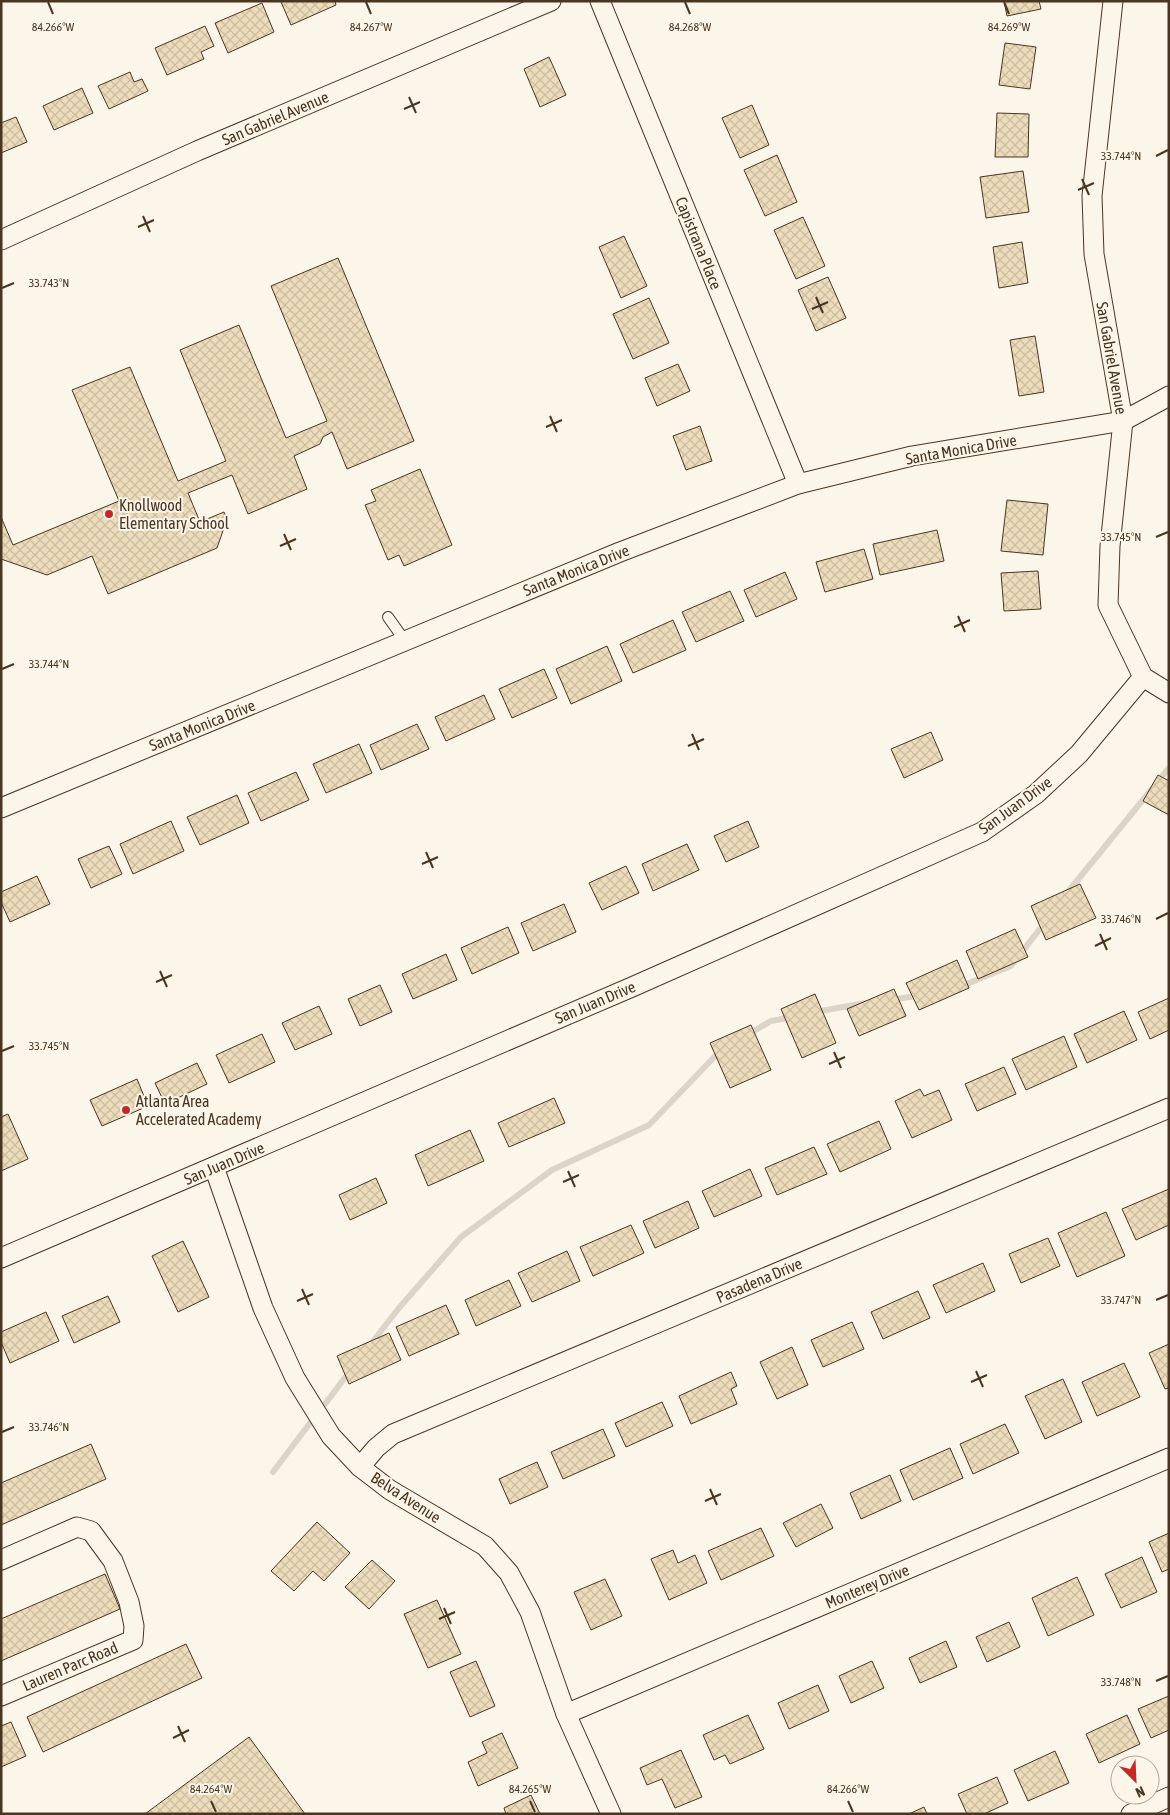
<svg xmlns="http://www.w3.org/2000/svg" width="1170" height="1815" viewBox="0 0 1170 1815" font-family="'Asap Condensed',sans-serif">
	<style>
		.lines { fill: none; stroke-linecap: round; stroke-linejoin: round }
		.stream { stroke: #dcd4c6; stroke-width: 6 }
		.building { fill: url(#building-cross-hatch); stroke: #4a3520 }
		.lane-casing { stroke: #4a3520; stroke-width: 12 }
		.street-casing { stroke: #4a3520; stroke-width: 21 }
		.lane { stroke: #fbf6e9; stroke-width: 10 }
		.street { stroke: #fbf6e9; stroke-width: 19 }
		.ticks { fill: none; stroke: #4a3520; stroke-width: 2 }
		.poi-dot { fill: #c62828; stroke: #fbf6e9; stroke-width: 2 }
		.labels { text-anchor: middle; stroke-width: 4; stroke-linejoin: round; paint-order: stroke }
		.street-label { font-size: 16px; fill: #4a3520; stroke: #fbf6e9 }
		.poi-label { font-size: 16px; fill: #4a3520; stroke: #fbf6e9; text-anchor: start }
		.ticks-label { font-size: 12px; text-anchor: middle; fill: #4a3520; stroke: #fbf6e9; stroke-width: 4; stroke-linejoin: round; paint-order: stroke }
	</style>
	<defs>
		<pattern id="building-cross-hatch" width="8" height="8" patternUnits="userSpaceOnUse" patternTransform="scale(1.25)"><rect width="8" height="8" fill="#ecdcbc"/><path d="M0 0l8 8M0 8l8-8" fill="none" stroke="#ccbda1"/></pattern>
	</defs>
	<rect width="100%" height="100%" fill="#fbf6e9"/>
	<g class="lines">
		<g class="stream">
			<path d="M1157,782L1169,768"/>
			<path d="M1067,893L1151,790"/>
			<path d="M959,987L1011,966L1046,921"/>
			<path d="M891,1000L921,995"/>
			<path d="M815,1012L866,1003"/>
			<path d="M747,1035L771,1021L792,1017"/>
			<path d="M370,1345L399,1308L461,1237L552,1170L649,1125L721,1050"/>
			<path d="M325,1404L350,1371"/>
			<path d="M273,1472L310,1423"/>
		</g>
	</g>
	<g class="building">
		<path d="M283,1H335L336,5L291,25L281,2Z"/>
		<path d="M1004,1H1039L1041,9L1007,16Z"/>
		<path d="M262,3L274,32L228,53L215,23Z"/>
		<path d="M205,26L214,46L201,52L204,59L167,75L155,48Z"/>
		<path d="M1005,43L1036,47L1030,89L999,85Z"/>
		<path d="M549,57L566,95L540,107L524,69Z"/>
		<path d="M130,72L134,82L142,79L148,91L109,109L98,86Z"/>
		<path d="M82,88L93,113L54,130L43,106Z"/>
		<path d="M752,105L769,145L740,158L722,118Z"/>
		<path d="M997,113L1029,114L1028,157H995Z"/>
		<path d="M16,117L27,142L1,153V123Z"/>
		<path d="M777,155L797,202L765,216L744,170Z"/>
		<path d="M1023,171L1029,212L986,218L980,177Z"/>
		<path d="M803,217L825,266L796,279L774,230Z"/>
		<path d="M624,236L647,286L621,298L599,247Z"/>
		<path d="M1022,242L1028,283L999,288L993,247Z"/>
		<path d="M338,258L414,441L347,469L332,432L323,437L320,444L294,456L307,489L248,514L232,475L188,493L200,522L224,512L227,519L217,548L108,594L92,556L47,575L1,559V517L13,545L119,501L72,390L130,367L178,481L226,461L180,350L239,325L286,438L327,421L271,286Z"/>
		<path d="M828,277L846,318L816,331L798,290Z"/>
		<path d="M649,298L669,343L633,359L613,314Z"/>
		<path d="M1035,336L1044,392L1019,396L1010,340Z"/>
		<path d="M678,364L690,391L657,406L645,378Z"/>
		<path d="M700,426L712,461L686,470L673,436Z"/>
		<path d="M420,469L452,545L404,566L399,555L388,560L365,505L376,501L371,490Z"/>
		<path d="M1007,500L1048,504L1043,555L1001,551Z"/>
		<path d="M937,530L944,561L880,575L873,544Z"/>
		<path d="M864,549L873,579L825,592L816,562Z"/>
		<path d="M1038,571L1041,609L1004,611L1001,573Z"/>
		<path d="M785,572L797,599L756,617L744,590Z"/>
		<path d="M730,591L744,621L696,642L682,612Z"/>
		<path d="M673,620L686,650L633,673L620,644Z"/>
		<path d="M607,646L622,681L571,704L556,669Z"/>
		<path d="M544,669L557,698L512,718L499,689Z"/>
		<path d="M484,695L495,719L446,741L435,717Z"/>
		<path d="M417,724L429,749L381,770L370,745Z"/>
		<path d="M931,732L943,760L904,778L891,749Z"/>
		<path d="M359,744L372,773L326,793L313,764Z"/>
		<path d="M296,772L309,800L261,821L248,793Z"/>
		<path d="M1158,775L1169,781V815L1143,801Z"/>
		<path d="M237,795L249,823L200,845L187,817Z"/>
		<path d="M171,821L184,851L133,874L120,844Z"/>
		<path d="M748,821L759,847L726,862L714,836Z"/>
		<path d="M687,844L699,870L653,891L642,864Z"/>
		<path d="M109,846L122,874L91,888L78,859Z"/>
		<path d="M626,866L639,893L602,910L589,883Z"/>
		<path d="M37,876L50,904L10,922L1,902V892Z"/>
		<path d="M1080,884L1096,918L1046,940L1031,906Z"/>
		<path d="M564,904L576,932L533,951L521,923Z"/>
		<path d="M508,927L519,953L472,974L461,948Z"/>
		<path d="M1015,929L1028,957L978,979L966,951Z"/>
		<path d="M446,954L457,980L413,999L402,974Z"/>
		<path d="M957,960L969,988L919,1010L906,983Z"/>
		<path d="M380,985L392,1012L360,1026L348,999Z"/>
		<path d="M894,989L906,1016L859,1036L847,1009Z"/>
		<path d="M815,994L836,1043L802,1058L781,1009Z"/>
		<path d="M1169,998V1030L1150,1039L1138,1012Z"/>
		<path d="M319,1006L332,1034L295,1050L282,1023Z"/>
		<path d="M1124,1011L1137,1040L1087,1063L1074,1034Z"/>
		<path d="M751,1025L771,1070L730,1088L710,1043Z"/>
		<path d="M262,1034L275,1062L229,1083L216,1055Z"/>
		<path d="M1064,1036L1077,1067L1026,1090L1012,1059Z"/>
		<path d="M197,1063L207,1084L165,1104L155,1083Z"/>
		<path d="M1004,1067L1016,1094L977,1111L965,1084Z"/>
		<path d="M137,1079L148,1106L102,1126L90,1100Z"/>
		<path d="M920,1089L924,1096L939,1090L952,1120L912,1138L895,1101Z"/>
		<path d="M554,1098L565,1123L509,1147L498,1123Z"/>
		<path d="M8,1114L28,1159L1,1171V1117Z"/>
		<path d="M879,1121L891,1149L840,1172L827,1144Z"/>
		<path d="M470,1130L484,1161L428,1186L415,1155Z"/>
		<path d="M814,1147L827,1174L777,1195L765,1168Z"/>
		<path d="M750,1169L762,1196L714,1217L702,1191Z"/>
		<path d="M376,1178L387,1203L350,1220L339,1195Z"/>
		<path d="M1169,1189V1225L1136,1240L1122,1209Z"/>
		<path d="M688,1201L699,1228L655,1248L643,1221Z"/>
		<path d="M1106,1212L1125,1256L1077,1277L1058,1233Z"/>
		<path d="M631,1225L644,1253L593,1276L580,1247Z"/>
		<path d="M1048,1238L1060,1266L1021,1283L1009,1254Z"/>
		<path d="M183,1241L209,1297L178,1312L152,1256Z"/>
		<path d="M567,1251L580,1281L532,1302L518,1273Z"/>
		<path d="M983,1263L995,1291L946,1313L933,1285Z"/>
		<path d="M509,1280L521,1306L476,1326L465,1300Z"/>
		<path d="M918,1291L930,1318L883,1339L871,1312Z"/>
		<path d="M108,1296L120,1322L74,1343L62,1316Z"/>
		<path d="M446,1305L459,1334L409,1356L396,1327Z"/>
		<path d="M46,1312L59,1341L10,1363L1,1342V1332Z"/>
		<path d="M852,1322L864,1349L823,1367L811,1340Z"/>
		<path d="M389,1333L401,1360L349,1384L337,1356Z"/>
		<path d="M1169,1344V1388L1165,1389L1149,1353Z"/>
		<path d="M792,1347L808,1385L777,1399L760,1362Z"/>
		<path d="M1124,1363L1140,1397L1097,1416L1082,1382Z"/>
		<path d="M731,1372L737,1386L731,1389L737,1404L691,1424L679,1396Z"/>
		<path d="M1063,1379L1082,1422L1045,1439L1025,1396Z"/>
		<path d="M662,1402L673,1426L626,1447L615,1423Z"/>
		<path d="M1005,1424L1019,1453L973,1474L960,1444Z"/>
		<path d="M603,1429L615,1456L563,1479L551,1452Z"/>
		<path d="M91,1444L106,1479L1,1525V1483Z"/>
		<path d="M950,1448L963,1478L913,1500L900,1470Z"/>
		<path d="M537,1462L548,1487L510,1504L499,1479Z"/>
		<path d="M890,1475L901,1501L861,1519L850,1493Z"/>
		<path d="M821,1504L833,1528L796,1547L783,1523Z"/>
		<path d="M317,1522L350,1553L324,1581L313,1571L294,1591L271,1571Z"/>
		<path d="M761,1528L774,1556L721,1580L708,1551Z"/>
		<path d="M1169,1533V1569L1162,1572L1149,1542Z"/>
		<path d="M673,1550L678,1563L695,1555L707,1583L669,1600L651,1559Z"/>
		<path d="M1142,1557L1157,1592L1121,1608L1105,1574Z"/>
		<path d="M372,1560L395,1581L369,1609L345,1587Z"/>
		<path d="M105,1574L120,1609L1,1661V1619Z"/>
		<path d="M1077,1577L1094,1615L1048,1636L1032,1598Z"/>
		<path d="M605,1579L622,1616L591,1630L574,1592Z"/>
		<path d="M437,1600L461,1654L428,1668L404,1614Z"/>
		<path d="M1009,1622L1020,1647L987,1662L976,1637Z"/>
		<path d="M946,1641L957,1667L920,1683L909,1658Z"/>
		<path d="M186,1644L202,1678L43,1752L27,1717Z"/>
		<path d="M476,1661L495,1706L470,1717L450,1672Z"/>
		<path d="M872,1661L884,1688L851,1703L839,1676Z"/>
		<path d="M818,1685L829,1711L789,1729L778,1703Z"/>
		<path d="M1169,1696V1730L1151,1738L1138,1709Z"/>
		<path d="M748,1715L764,1749L730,1764L725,1755L714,1760L703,1735Z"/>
		<path d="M1127,1715L1140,1744L1099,1763L1086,1734Z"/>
		<path d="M11,1722L26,1756L1,1767V1726Z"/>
		<path d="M502,1733L518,1768L478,1786L468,1762L487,1753L482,1742Z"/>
		<path d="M249,1737L305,1814H145Z"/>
		<path d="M681,1750L702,1797L675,1808L662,1779L647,1785L640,1768Z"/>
		<path d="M1055,1751L1069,1783L1028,1801L1014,1770Z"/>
		<path d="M997,1777L1008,1803L984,1814H967L958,1794Z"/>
		<path d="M531,1795L540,1814H506L504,1808Z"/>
		<path d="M924,1807L927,1814H909Z"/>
	</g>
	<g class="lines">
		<g class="lane-casing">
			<path id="lane" d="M388,617L405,641"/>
		</g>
		<g class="street-casing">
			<g id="street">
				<path d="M600,1L798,484"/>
				<path d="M1113,1L1092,196L1094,254L1123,421L1110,546L1108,605L1143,677L1169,693"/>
				<path d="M1,240L197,151L551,1"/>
				<path d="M1,808L620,552L798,484L912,456L1123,421L1169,396"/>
				<path d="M214,1167L263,1308L295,1378L331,1436L360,1467L390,1490L485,1546L509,1573L530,1612L566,1714L611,1814"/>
				<path d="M1,1258L632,987L982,832L1036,794L1079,754L1143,677"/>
				<path d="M360,1467L376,1448L393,1434L1169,1108"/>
				<path d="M1,1560L77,1527L91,1531L113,1561L129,1602L134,1626L133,1640L1,1696"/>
				<path d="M566,1714L1169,1458"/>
				<path d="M1131,1814L1169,1797"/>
			</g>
		</g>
		<use href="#lane" class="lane"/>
		<use href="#street" class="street"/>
	</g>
	<path class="ticks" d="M48,2L53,14M366,2L371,14M685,2L690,14M1004,2L1009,14M409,97L416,113M404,109L420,102M1156,156L1168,150M1082,179L1089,195M1078,190L1094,183M143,216L150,232M138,227L154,220M2,288L14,283M816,297L823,313M812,309L828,302M550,416L557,432M546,427L562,420M284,534L291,550M1156,537L1168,532M280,546L296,539M958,616L965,632M954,627L970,620M2,669L14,664M692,734L699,750M688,746L704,739M426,852L433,868M422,864L438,857M1156,919L1168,913M1100,934L1107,950M1095,946L1111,938M160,971L167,987M156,982L172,975M2,1051L14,1046M834,1052L841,1068M829,1064L845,1057M568,1171L575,1187M563,1182L579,1175M302,1289L309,1305M1156,1300L1168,1295M297,1301L313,1294M976,1371L983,1387M971,1382L987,1375M2,1432L14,1427M710,1489L717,1505M705,1501L721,1494M444,1608L451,1624M439,1619L455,1612M1156,1681L1168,1676M178,1726L185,1742M173,1738L189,1730M211,1801L216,1812M530,1801L535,1812M848,1801L853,1812"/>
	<g class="poi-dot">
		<circle cx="109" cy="514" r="5"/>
		<circle cx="126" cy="1110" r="5"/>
	</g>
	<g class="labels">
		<g class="street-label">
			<text transform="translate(275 118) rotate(-23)" y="6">San Gabriel Avenue</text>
			<text transform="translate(699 243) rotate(68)" y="6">Capistrana Place</text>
			<text transform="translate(1112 358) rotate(80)" y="6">San Gabriel Avenue</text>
			<text transform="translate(961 449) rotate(-10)" y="6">Santa Monica Drive</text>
			<text transform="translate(576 570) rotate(-22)" y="6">Santa Monica Drive</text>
			<text transform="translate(202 725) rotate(-22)" y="6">Santa Monica Drive</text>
			<text transform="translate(1015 805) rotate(-36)" y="6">San Juan Drive</text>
			<text transform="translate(595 1002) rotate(-23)" y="6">San Juan Drive</text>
			<text transform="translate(224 1163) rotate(-23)" y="6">San Juan Drive</text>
			<text transform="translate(759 1280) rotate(-23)" y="6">Pasadena Drive</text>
			<text transform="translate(406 1497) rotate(33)" y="6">Belva Avenue</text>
			<text transform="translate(867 1586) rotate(-23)" y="6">Monterey Drive</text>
			<text transform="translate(70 1666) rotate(-23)" y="6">Lauren Parc Road</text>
		</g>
		<g class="poi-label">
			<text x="119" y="511">Knollwood<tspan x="119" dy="18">Elementary School</tspan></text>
			<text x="136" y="1107">Atlanta Area<tspan x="136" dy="18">Accelerated Academy</tspan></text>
		</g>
	</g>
	<g class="ticks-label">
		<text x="53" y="31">84.266°W</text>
		<text x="371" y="31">84.267°W</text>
		<text x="690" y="31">84.268°W</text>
		<text x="1009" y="31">84.269°W</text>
		<text x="1121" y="160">33.744°N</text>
		<text x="49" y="287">33.743°N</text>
		<text x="1121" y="541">33.745°N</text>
		<text x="49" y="668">33.744°N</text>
		<text x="1121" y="923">33.746°N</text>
		<text x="49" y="1050">33.745°N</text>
		<text x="1121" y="1304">33.747°N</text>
		<text x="49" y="1431">33.746°N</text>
		<text x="1121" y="1686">33.748°N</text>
		<text x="211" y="1793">84.264°W</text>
		<text x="530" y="1793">84.265°W</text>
		<text x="848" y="1793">84.266°W</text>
	</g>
	<rect width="1170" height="1815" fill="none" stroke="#4a3520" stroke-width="5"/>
	<g transform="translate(1135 1780) rotate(156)"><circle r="24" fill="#fbf6e9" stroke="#b4a999"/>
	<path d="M0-4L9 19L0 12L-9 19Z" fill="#c62828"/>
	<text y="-8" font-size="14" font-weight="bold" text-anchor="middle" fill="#4a3520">N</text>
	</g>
</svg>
